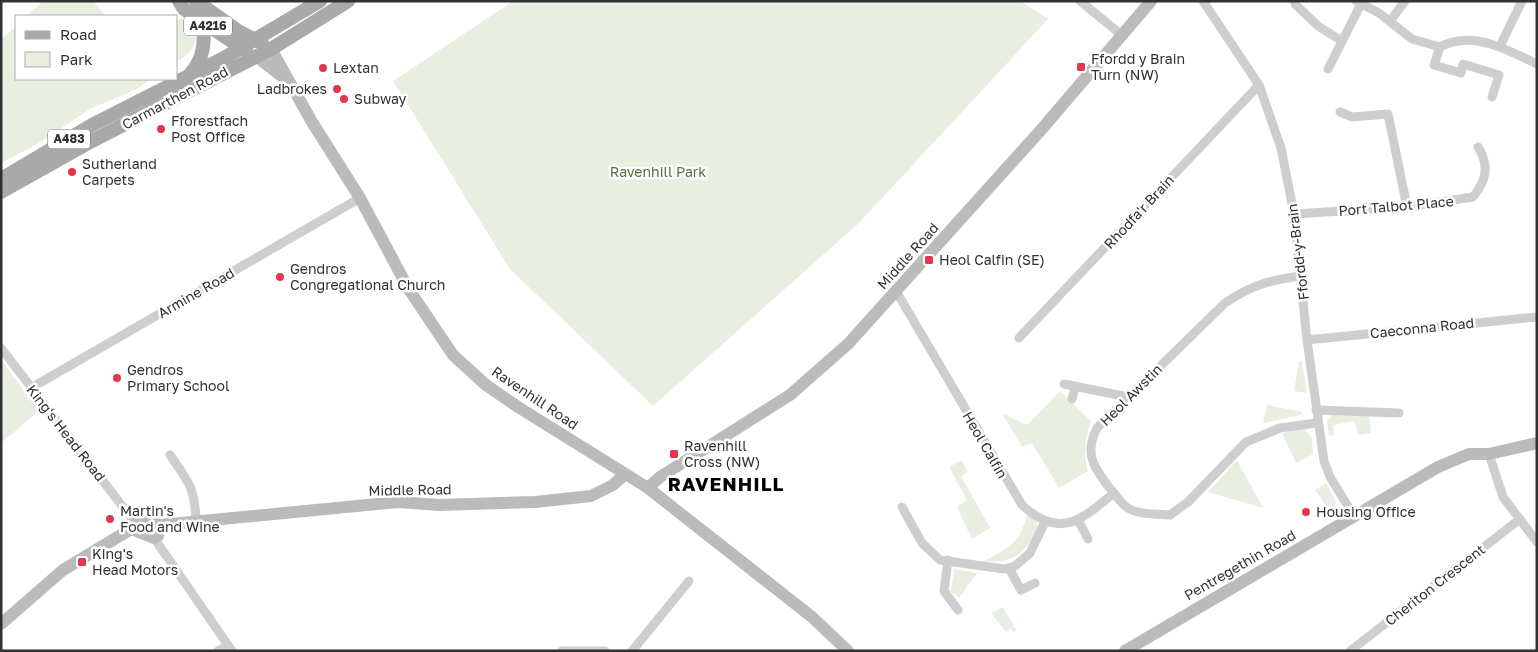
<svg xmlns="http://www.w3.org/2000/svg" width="1538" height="652" viewBox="0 0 1538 652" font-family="'Golos Text',sans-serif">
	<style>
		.green { fill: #e8eee0 }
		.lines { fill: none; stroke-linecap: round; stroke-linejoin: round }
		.street { stroke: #cecece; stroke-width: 9 }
		.secondary { stroke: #bbb; stroke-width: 12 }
		.primary { stroke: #a9a9a9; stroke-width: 14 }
		.poi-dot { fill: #e6364d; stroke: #fff; stroke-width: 2 }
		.labels { text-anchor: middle; stroke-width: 5; stroke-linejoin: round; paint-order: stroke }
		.shield { fill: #fff; stroke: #6f6f6f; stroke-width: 1 }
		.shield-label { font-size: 12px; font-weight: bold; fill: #313131 }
		.poi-label { font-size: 14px; fill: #313131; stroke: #fff; text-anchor: start }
		.street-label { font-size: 14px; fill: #313131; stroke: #fff }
		.park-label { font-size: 14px; fill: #576e3e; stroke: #fff }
		.district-label { font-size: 19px; font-weight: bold; letter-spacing: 1px; fill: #000; stroke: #fff }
	</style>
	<rect width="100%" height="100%" fill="#fff"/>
	<g class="green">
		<path d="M43,1H93L106,16H27Z"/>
		<path d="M513,1H1020L1048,19L859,223L653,406L510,269L393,81Z"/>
		<path d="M184,17L195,27C199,45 191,53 176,62V21Z"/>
		<path d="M16,26V79H151L137,89L90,109L39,143L1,163V40Z"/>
		<path d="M1,360L39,411L1,443Z"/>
		<path d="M1299,361H1302L1307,393L1294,391Z"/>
		<path d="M1060,391L1091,421C1085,439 1083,453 1088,471L1059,488L1032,443L1022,447L1002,413L1027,425Z"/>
		<path d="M1267,405L1303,412L1300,415L1263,423Z"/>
		<path d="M1333,413L1369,416L1371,433L1358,435L1355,421L1333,425L1334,435L1329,436L1327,421Z"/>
		<path d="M1304,429L1312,438L1313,454L1296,463L1282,433Z"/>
		<path d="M962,460L968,472L961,476L990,528L972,539L957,507L967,500L949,467Z"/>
		<path d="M1237,460L1263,508L1208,492Z"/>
		<path d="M1326,483L1336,502L1334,509L1326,514L1323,509L1326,506L1315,490Z"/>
		<path d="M1027,515L1035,520L1038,527C1027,554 1013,563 984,561C1009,547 1019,544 1027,515Z"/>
		<path d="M954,569L977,573L959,598L951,592Z"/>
		<path d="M1003,607L1016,630L1013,632L1011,628L1006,632L991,613Z"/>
	</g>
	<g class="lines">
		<g class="street">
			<path d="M1080,1L1123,36"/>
			<path d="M1203,1L1259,85L1281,148L1294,214L1307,340L1324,461L1330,477L1354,516"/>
			<path d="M1356,1L1379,13L1412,39L1440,47C1473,30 1506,49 1537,64"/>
			<path d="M1295,4L1318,26L1342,41"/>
			<path d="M1390,21L1405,1"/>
			<path d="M1500,46L1522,1"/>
			<path d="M1440,47L1434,65L1461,73L1463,64L1499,75L1492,97"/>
			<path d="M1328,69L1361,4"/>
			<path d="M1340,112L1352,117L1388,114L1407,207"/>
			<path d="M1294,214L1407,207L1473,197C1486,181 1490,166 1478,147"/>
			<path d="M1301,276C1269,280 1252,285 1225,303L1097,428C1083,455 1095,469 1112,491C1117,496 1122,505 1128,508C1139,515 1157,514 1170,515L1188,502L1246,442L1280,428L1317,423"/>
			<path d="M896,291L1022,505C1060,540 1081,520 1114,493"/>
			<path d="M1019,338L1259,85"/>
			<path d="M1307,340L1537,317"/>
			<path d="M1,348L126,511L133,516"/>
			<path d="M1064,384L1128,397"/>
			<path d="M31,388L360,198"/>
			<path d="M1072,399L1075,387"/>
			<path d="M1316,410L1399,413"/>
			<path d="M1489,454L1503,497L1537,542"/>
			<path d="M170,455C188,481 195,488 196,521"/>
			<path d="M902,507L922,543L940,560L1004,569L1015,566L1030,553L1045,522"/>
			<path d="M1078,520L1088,539"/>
			<path d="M154,538L232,651"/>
			<path d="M948,560L944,591L958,610"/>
			<path d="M1009,568L1021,590L1035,583"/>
			<path d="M218,651L227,646"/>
			<path d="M562,651H605"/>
			<path d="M632,651L689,581"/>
			<path d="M1350,651L1520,519"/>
		</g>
		<g class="secondary">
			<path d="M271,49L312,122L360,198L408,288L453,355L486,385L518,407L648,488L812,617L848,651"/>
			<path d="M256,56L285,79"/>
			<path d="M648,488L660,477L790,395L848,344L1041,130L1151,1"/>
			<path d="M160,525L398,502L439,505L535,502L591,496L613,485L625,474"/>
			<path d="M131,529L133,516L160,525"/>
			<path d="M131,529L154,538L158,536L160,525"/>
			<path d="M1,624L63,570L131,529"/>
			<path d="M1125,651L1438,467L1469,454H1489L1537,443"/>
		</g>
		<g class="primary">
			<path d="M179,1L184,9L246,51"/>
			<path d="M196,1L238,31L262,43"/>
			<path d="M191,73C204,58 205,42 203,23"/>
			<path d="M1,179L92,125L224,58L320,1"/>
			<path d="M1,192L92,141L271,49L348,1"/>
		</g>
	</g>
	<g class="poi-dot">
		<rect x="1076" y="62" width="10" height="10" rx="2.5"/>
		<circle cx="323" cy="68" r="5"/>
		<circle cx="337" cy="89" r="5"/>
		<circle cx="344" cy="99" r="5"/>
		<circle cx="161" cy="129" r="5"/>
		<circle cx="72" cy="172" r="5"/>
		<rect x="924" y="255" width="10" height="10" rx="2.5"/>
		<circle cx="280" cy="277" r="5"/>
		<circle cx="117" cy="378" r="5"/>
		<rect x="669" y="449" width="10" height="10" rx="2.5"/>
		<circle cx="1306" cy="512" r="5"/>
		<circle cx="110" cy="519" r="5"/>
		<rect x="77" y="557" width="10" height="10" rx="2.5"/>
	</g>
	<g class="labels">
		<g class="shield">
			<rect x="184" y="16.5" width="48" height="19" rx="4"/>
			<rect x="48" y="129.5" width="42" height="19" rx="4"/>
		</g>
		<g class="shield-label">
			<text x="208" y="30">A4216</text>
			<text x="69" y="143">A483</text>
		</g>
		<g class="poi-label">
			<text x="1091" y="64">Ffordd y Brain<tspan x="1091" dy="16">Turn (NW)</tspan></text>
			<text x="333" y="73">Lextan</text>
			<text x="327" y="94" text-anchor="end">Ladbrokes</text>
			<text x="354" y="104">Subway</text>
			<text x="171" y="126">Fforestfach<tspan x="171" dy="16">Post Office</tspan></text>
			<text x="82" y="169">Sutherland<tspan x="82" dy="16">Carpets</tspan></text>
			<text x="939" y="265">Heol Calfin (SE)</text>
			<text x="290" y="274">Gendros<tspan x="290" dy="16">Congregational Church</tspan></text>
			<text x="127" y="375">Gendros<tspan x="127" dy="16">Primary School</tspan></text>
			<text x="684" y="451">Ravenhill<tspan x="684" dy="16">Cross (NW)</tspan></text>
			<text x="120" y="516">Martin's<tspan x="120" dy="16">Food and Wine</tspan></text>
			<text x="1316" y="517">Housing Office</text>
			<text x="92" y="559">King's<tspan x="92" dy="16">Head Motors</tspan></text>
		</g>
		<g class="street-label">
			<text transform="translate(175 98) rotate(-28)" y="5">Carmarthen Road</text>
			<text transform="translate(1396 206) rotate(-5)" y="5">Port Talbot Place</text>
			<text transform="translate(1139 212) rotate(-47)" y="5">Rhodfa'r Brain</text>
			<text transform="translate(1298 252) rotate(-97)" y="5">Ffordd-y-Brain</text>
			<text transform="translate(908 256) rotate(-48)" y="5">Middle Road</text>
			<text transform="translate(196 293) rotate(-30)" y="5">Armine Road</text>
			<text transform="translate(1422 328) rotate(-6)" y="5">Caeconna Road</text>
			<text transform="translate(1131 395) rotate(-45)" y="5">Heol Awstin</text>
			<text transform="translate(535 398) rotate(34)" y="5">Ravenhill Road</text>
			<text transform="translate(66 433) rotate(52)" y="5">King's Head Road</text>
			<text transform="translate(985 445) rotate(60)" y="5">Heol Calfin</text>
			<text transform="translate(410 490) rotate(-1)" y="5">Middle Road</text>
			<text transform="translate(1240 565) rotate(-30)" y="5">Pentregethin Road</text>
			<text transform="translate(1435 585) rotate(-38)" y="5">Cheriton Crescent</text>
		</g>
		<g class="park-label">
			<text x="658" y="177">Ravenhill Park</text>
		</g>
		<g class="district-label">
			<text x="726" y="491">RAVENHILL</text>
		</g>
	</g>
	<rect width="1538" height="652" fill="none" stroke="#313131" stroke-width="5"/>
	<rect x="15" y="15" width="162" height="65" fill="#ffffff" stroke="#adadad"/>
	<rect x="25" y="31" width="25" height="8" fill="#a9a9a9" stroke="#adadad"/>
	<text x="60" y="40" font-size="15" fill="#313131">Road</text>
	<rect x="25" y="52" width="25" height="15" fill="#e8eee0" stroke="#adadad"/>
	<text x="60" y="65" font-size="15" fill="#313131">Park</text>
</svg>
